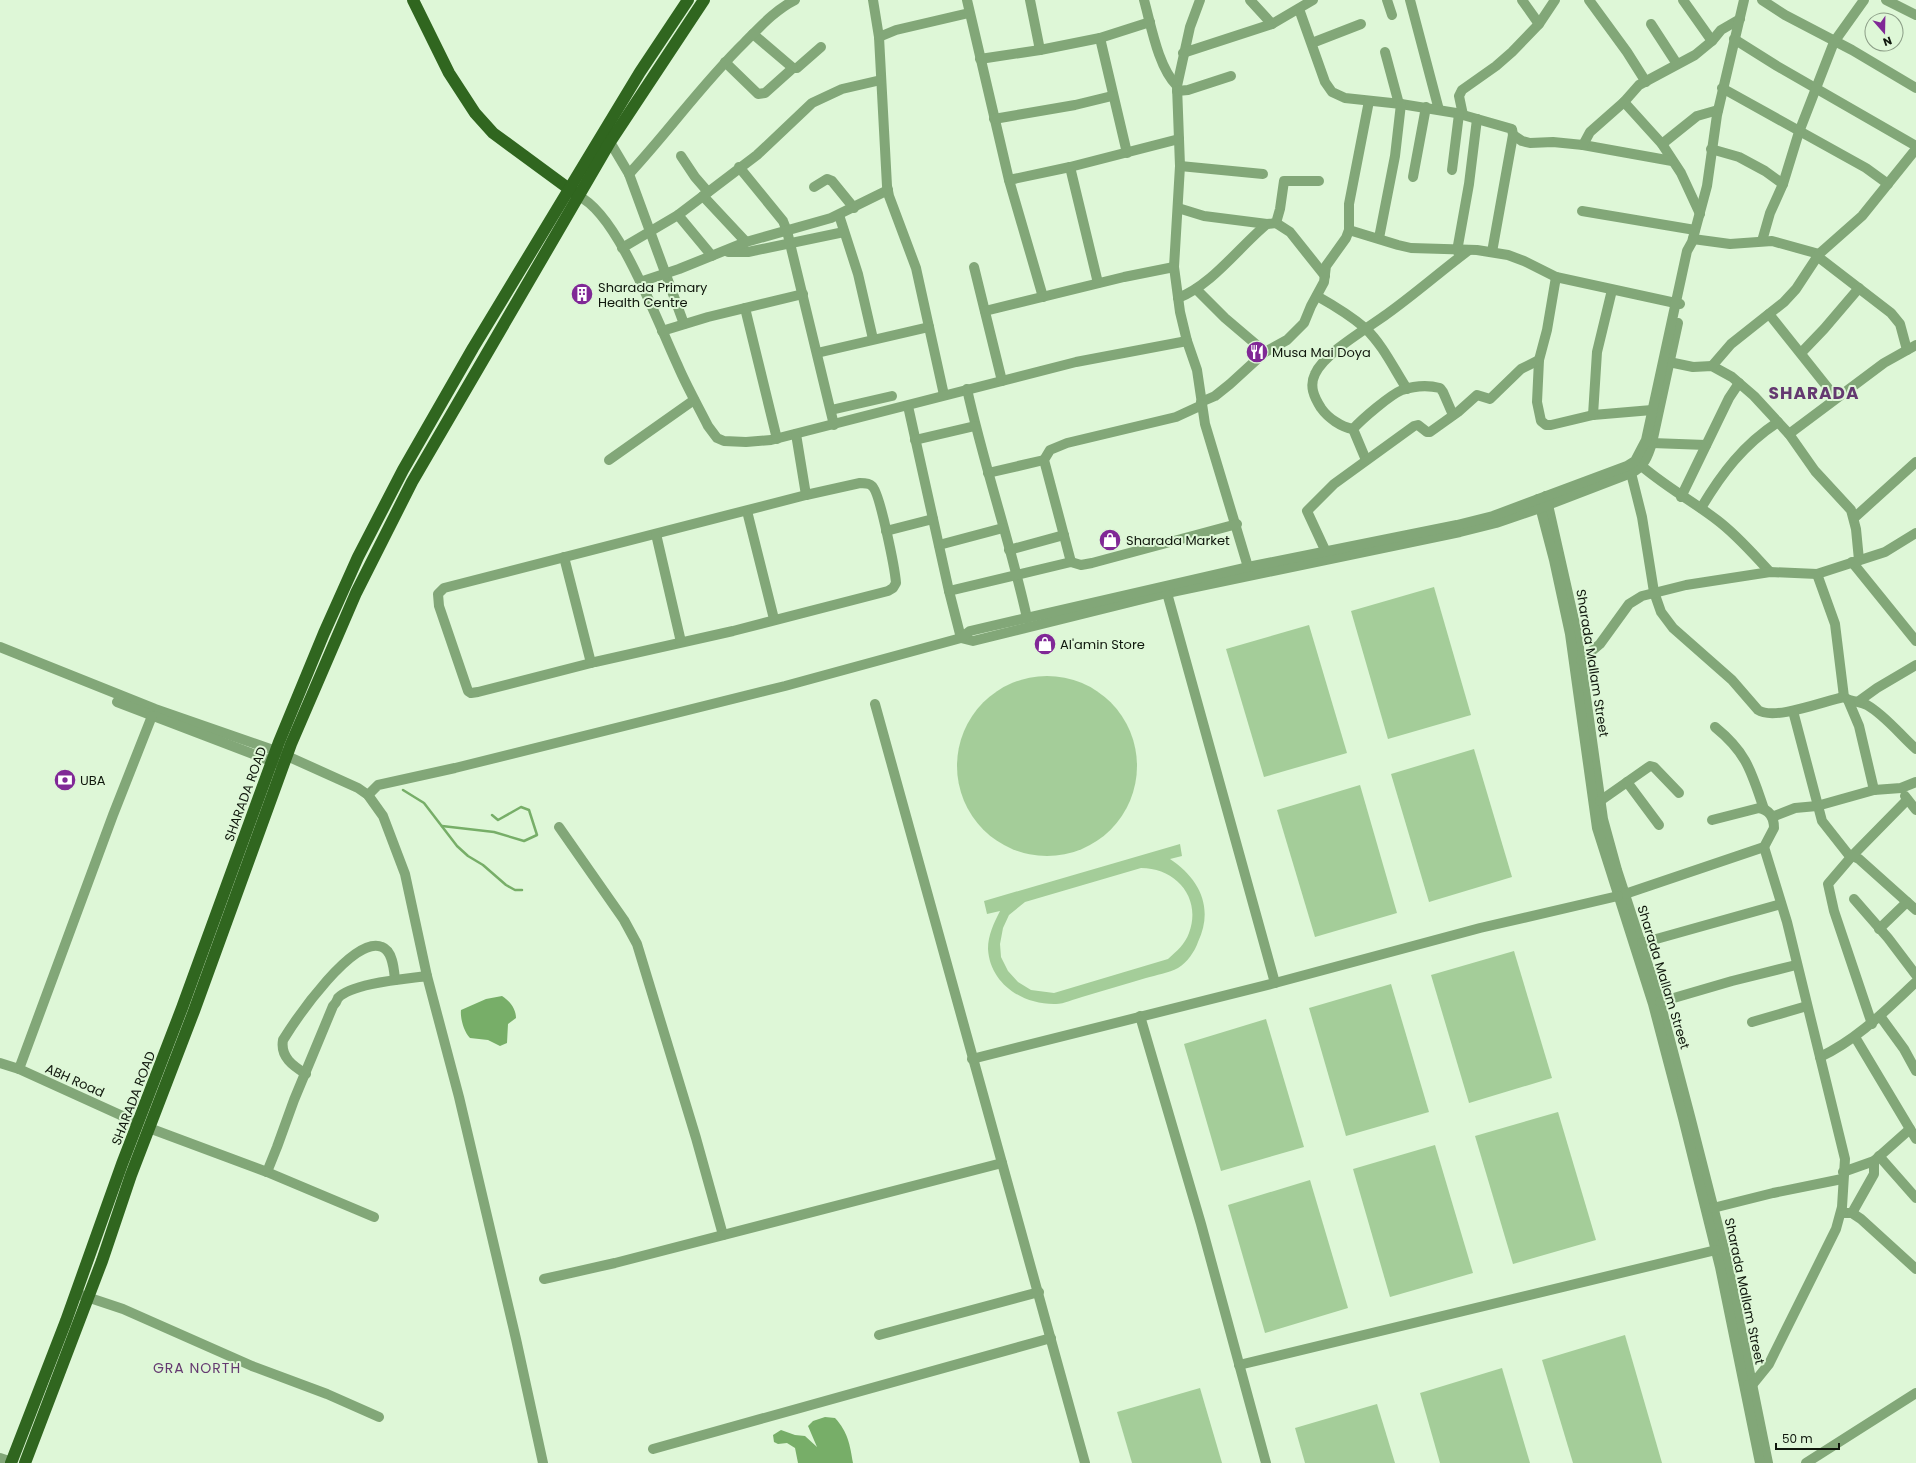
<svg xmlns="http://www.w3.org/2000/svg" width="1916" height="1463" viewBox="0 0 1916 1463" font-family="Poppins,sans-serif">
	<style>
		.green { fill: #a4cd99; fill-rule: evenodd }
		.water { fill: #77ae68 }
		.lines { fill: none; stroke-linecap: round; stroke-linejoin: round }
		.stream { stroke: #77ae68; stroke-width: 2.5 }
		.minor { stroke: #82a778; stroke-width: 10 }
		.major { stroke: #30661f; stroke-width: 12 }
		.labels { text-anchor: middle; stroke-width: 4; stroke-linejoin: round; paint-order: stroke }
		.poi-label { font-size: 13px; fill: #0f170c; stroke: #def7d7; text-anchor: start }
		.street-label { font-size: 13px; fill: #0f170c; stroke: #def7d7 }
		.neighbourhood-label { font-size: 14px; letter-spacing: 1px; fill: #643970; stroke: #def7d7 }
		.district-label { font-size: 17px; font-weight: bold; letter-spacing: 1px; fill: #643970; stroke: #def7d7 }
	</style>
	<rect width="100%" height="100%" fill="#def7d7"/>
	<g class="green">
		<path d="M1434,587L1471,715L1388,739L1351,611Z"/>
		<path d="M1309,625L1347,753L1264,777L1226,649Z"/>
		<circle cx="1047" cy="766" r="90"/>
		<path d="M1474,749L1512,877L1429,902L1391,774Z"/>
		<path d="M1360,785L1397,913L1315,937L1277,810Z"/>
		<path d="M1180,844L1182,856L1170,859C1200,879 1214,908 1198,942C1195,951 1187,963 1178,968C1169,973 1156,975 1146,978C1125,984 1103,991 1082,997C1074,999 1064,1004 1056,1004C1023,1005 990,984 988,949C988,935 994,923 1000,911L987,914L984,901ZM1141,868C1176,868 1202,898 1189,933C1185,944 1177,951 1168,959L1054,993L1031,990L1018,982L1008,971L1001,957L1000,944L1003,928L1009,915L1025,902Z"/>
		<path d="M1514,951L1552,1078L1469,1103L1431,975Z"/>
		<path d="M1391,984L1429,1112L1346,1136L1309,1008Z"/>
		<path d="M1266,1019L1304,1147L1221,1171L1184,1044Z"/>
		<path d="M1558,1112L1596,1240L1513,1264L1475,1136Z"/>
		<path d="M1435,1145L1473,1273L1390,1297L1353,1169Z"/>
		<path d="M1310,1180L1348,1308L1265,1333L1228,1205Z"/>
		<path d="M1625,1335L1662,1463H1573L1542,1360Z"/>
		<path d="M1502,1368L1530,1463H1440L1420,1393Z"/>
		<path d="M1200,1388L1222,1463H1132L1117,1412Z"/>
		<path d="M1377,1404L1395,1463H1305L1295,1428Z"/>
	</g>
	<g class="water">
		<path d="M502,996C510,1001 516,1009 516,1018L508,1024L507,1043L500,1046L488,1040L470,1038C464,1032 460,1018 461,1010L486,999Z"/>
		<path d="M825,1417L835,1418C848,1432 850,1445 853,1463H798L795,1448L787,1443L778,1444L774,1442L773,1435L781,1430L795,1435L805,1436L817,1447L808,1426L813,1421Z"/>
	</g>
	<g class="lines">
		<g class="stream">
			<path d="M403,790L424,803L457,846L468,856L483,865L506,885L515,890H522"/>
			<path d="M442,826L494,832L524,841L537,835L529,810L521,807L498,820L492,815"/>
		</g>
		<g class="minor">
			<path d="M873,0L879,37L887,186L889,196L916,268L944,395"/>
			<path d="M967,0L1009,180L1043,297"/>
			<path d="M1030,0L1040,50"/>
			<path d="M1144,0C1151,25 1158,67 1177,86"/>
			<path d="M1200,0L1190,27L1177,86L1180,166L1174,267L1180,312L1187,341L1197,370L1205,424L1248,567"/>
			<path d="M1250,0L1272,24"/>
			<path d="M1387,0L1392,15"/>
			<path d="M1410,0L1439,110"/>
			<path d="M1522,0L1539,24"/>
			<path d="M1589,0L1627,52L1646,82"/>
			<path d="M1683,0L1712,41"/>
			<path d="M1762,0L1785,15L1852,50L1916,88"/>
			<path d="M1886,0L1916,15"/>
			<path d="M1299,9L1325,82L1332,92L1345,98L1401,104L1456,113L1512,129L1513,135L1492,252"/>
			<path d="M1651,24L1677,64"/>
			<path d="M753,34L793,68H797L821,47"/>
			<path d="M879,37L896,30L969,13"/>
			<path d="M1100,38L1127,153"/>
			<path d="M1734,39L1777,66L1916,146"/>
			<path d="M1312,43L1361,24"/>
			<path d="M1385,52L1399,104"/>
			<path d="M1183,53L1272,24L1313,0"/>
			<path d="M980,59L1040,50L1100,38L1150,22"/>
			<path d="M725,62L758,94L765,93L793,68"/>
			<path d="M1722,88L1866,168L1888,184"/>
			<path d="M1177,91L1188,90L1231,76"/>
			<path d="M1624,102L1662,144L1681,173L1700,214"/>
			<path d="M1463,115L1459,96L1462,90L1496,66L1512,52L1539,24L1555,0"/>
			<path d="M994,119L1075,105L1112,96"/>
			<path d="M1513,135L1522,141L1530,143L1553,142L1583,145L1672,161"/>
			<path d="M610,142L629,174L684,324"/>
			<path d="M1662,144L1697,116L1718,110"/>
			<path d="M1583,145L1590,132L1624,102L1639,85L1695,55L1712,41L1721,30L1740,19"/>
			<path d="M1711,149L1739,157L1765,171L1783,184"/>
			<path d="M681,156L695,177L708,192"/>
			<path d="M1180,166L1263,174"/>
			<path d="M739,167L783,221L787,231L834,425"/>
			<path d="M1070,167L1098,283"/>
			<path d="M1452,170L1459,114"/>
			<path d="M629,174C669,131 702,84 744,43C760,27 775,10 795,0"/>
			<path d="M1413,177L1426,107"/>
			<path d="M1009,180L1070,167L1179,139"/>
			<path d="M814,187L827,179L832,181L854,208"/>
			<path d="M578,196C618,213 659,326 678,366C687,387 698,406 708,426L717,438L724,441L746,442L771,440L1076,362L1187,341"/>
			<path d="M703,196L746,242"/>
			<path d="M1178,208L1204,216L1267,224"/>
			<path d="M1582,211L1695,230"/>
			<path d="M678,215L712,256"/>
			<path d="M839,215L858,274L873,339"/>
			<path d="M1276,223L1290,232L1325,276"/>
			<path d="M1349,230L1398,245L1411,248L1477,250L1508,255L1524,261L1556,277L1680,304"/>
			<path d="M1379,238L1395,156L1401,104"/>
			<path d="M1693,239L1730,244L1772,241L1819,254"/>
			<path d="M1762,241L1770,213L1783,184L1799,132L1834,42L1864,0"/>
			<path d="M622,248L678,215L757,155L812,103L842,89L881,80"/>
			<path d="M1457,251L1469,184L1477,119"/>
			<path d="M728,252H748L844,232"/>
			<path d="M1817,256L1891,313L1900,324L1907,350"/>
			<path d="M974,267L1002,381"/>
			<path d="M1556,277L1547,330L1539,360L1537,402L1541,421L1546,425H1551L1593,415L1652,410"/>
			<path d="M640,282L679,269L746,242L831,218L888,190"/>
			<path d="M1196,289L1225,318L1265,352"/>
			<path d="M1317,296C1333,305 1351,316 1365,328C1383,345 1394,369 1407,389"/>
			<path d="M1178,298C1212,285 1239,247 1267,224L1276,223L1280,209L1284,181H1319"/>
			<path d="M745,308L777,439"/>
			<path d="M985,311L1124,277L1174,267"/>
			<path d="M1769,314L1836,398"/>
			<path d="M662,331L708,317L803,294"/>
			<path d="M817,353L929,327"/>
			<path d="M1801,353L1824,329L1859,288"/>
			<path d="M1669,362L1693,367L1712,366L1732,377L1754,396L1789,434L1815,471L1851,510L1856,529L1859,560"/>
			<path d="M1712,366L1731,344L1784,302L1796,289L1819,254L1862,216L1916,149"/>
			<path d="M967,389C984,466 1010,541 1027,618"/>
			<path d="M1201,402L1215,396L1230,384L1265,352L1287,340L1304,323L1311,306L1324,282L1326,266L1346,238L1349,230V204L1369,101"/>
			<path d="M908,406L949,591L961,638"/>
			<path d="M831,410L892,396"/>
			<path d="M1593,415L1597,352L1612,290"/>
			<path d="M1353,429C1341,427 1328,418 1321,408C1314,397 1309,386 1315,374C1324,353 1368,328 1387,314C1415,294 1441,271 1469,250"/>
			<path d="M796,434L806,495"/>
			<path d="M1789,434L1884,363L1916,345"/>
			<path d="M915,440L975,426"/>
			<path d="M1652,443L1706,445"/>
			<path d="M609,460L694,400"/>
			<path d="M1366,460L1353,429C1362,419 1390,395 1402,390C1414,386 1428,385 1440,388L1443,392L1453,415"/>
			<path d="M1637,462C1661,484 1691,500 1717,520C1737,535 1753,554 1770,572"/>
			<path d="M988,473L1044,460"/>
			<path d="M1631,473L1642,517L1654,592L1661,612L1673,628L1732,680L1758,710C1774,721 1824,701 1844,697C1850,702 1859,701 1867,705C1886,716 1900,735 1916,749"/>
			<path d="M860,483C863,483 869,483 872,486C880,492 895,570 896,583L893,588L888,591L733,631L595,662L478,692L471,693L468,691L439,606L438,594L444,588L806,495Z"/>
			<path d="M1546,496L1577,633L1603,819L1617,870L1660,1002L1690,1116L1728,1265L1768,1463"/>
			<path d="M1681,497L1729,398L1739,383"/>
			<path d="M1538,499L1554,560L1570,634L1597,828L1653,1004L1683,1118L1720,1267L1760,1463"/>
			<path d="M1701,508C1722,473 1743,445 1778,422"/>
			<path d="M747,511L774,619"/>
			<path d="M1854,518L1916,462"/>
			<path d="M886,531L933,519"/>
			<path d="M656,534L681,642"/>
			<path d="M939,545L1003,528"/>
			<path d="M1009,550L1064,535"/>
			<path d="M1326,552L1307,511L1334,484L1414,426L1418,425L1427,432H1430L1458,412L1477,395L1490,399L1521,369L1539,360"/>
			<path d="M564,557L591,663"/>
			<path d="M1071,562L1044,460L1050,450L1067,443L1176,417L1202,405"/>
			<path d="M1852,562L1916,641"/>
			<path d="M1817,574L1835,624L1844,697"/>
			<path d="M949,591L1071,562L1081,565L1092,563L1237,524"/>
			<path d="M1167,593L1275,983"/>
			<path d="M961,638L973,641L1167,593L1460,532L1496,523L1540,508L1631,473C1644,467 1648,456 1652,443L1678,323"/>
			<path d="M0,647L155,709L276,751L358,788L368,795L383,816L405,874L427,976L459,1097L516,1339L543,1463"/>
			<path d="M1581,660L1600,644L1629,604L1642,596L1686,585L1770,572L1817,574L1885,552L1916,533"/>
			<path d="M1848,700L1859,726L1874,790"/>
			<path d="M1859,701L1877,688L1916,665"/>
			<path d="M117,702L279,764"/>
			<path d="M875,704C943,957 1017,1209 1085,1463"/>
			<path d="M1793,711L1822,821L1848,854L1859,859L1916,910"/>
			<path d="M1715,727C1747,753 1751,771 1764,809"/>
			<path d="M1627,782L1659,825"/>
			<path d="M368,795L378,785L455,768L785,686L961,638L970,631L1248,567L1457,525L1493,516L1627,466L1635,461L1646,440L1687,251L1692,242L1707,186L1717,115L1744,0"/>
			<path d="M1905,796L1916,810"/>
			<path d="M1600,801L1650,766L1654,767L1679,793"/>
			<path d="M1772,817L1795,808L1817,806L1874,790L1901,788L1916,782"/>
			<path d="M559,827L624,920L637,944L696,1138L723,1235"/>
			<path d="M1625,894L1764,847L1774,828C1774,818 1770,810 1759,808L1712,820"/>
			<path d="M1854,899L1888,938L1916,975"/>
			<path d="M1879,929L1907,902"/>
			<path d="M1642,943L1781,904"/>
			<path d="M1660,1002L1732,981L1796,965"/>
			<path d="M1140,1016L1201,1224L1266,1463"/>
			<path d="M1880,1016L1904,1049L1916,1071"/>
			<path d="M1752,1022L1807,1006"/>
			<path d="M1872,1024L1834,911L1828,884L1852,856L1907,800"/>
			<path d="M1855,1037L1916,1139"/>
			<path d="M1820,1057C1858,1039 1886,1010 1916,982"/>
			<path d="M972,1059L1275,983L1480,928L1618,896"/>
			<path d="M0,1063L19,1069L138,1123"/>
			<path d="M19,1069L113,815L152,716"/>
			<path d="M306,1074C293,1066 280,1057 283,1040C296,1019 354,934 382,947C393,951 394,970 395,980"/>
			<path d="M149,1128L267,1172L374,1217"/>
			<path d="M1879,1156L1916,1198"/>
			<path d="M267,1172L277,1147L294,1100L333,1006C335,1004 337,1001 338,998C352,983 406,979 427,976"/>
			<path d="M1843,1172L1874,1161L1910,1129"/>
			<path d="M1713,1208L1773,1193L1842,1179"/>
			<path d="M1841,1213H1852L1861,1219L1916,1269"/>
			<path d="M1852,1213L1874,1174V1161"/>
			<path d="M544,1279L615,1263L1002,1163"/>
			<path d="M81,1295L123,1309L252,1366L327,1394L379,1417"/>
			<path d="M879,1335L1039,1292"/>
			<path d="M1239,1365L1716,1250"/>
			<path d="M1748,1385H1752L1769,1364L1836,1229L1842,1207L1845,1159L1787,922L1764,847"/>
			<path d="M653,1449L1051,1338"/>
			<path d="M0,1458L12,1462"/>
			<path d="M1806,1463L1916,1393"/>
		</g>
		<g class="major">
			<path d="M413,0L449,73L475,113L493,133L576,194"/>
			<path d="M11,1463L66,1321L122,1164L182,1008L279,742L324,633L358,557L403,470L473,348L640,72L688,0"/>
			<path d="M25,1463L102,1261L131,1175L194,1011L291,744L356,593L412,482L610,142L704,0"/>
		</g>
	</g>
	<defs>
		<g id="building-disc" transform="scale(1.15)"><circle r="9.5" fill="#802896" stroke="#def7d7"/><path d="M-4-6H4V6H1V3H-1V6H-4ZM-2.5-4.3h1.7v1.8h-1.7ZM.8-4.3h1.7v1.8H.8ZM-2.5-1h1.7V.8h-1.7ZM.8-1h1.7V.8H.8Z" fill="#fff"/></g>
		<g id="restaurant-disc" transform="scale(1.15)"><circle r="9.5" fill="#802896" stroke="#def7d7"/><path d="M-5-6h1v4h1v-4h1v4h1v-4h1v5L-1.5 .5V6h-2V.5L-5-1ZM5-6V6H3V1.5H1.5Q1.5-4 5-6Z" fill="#fff"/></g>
		<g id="shop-disc" transform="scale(1.15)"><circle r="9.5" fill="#802896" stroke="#def7d7"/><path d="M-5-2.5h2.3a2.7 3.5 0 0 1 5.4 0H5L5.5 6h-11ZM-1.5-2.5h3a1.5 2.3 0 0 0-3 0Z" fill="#fff"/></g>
		<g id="bank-disc" transform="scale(1.15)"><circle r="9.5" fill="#802896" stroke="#def7d7"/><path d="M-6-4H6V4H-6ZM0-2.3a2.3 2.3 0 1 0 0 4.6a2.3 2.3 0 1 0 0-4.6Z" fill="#fff"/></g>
	</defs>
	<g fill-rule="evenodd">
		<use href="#building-disc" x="582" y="294"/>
		<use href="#restaurant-disc" x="1257" y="352"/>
		<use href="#shop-disc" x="1110" y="540"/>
		<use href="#shop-disc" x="1045" y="644"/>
		<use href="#bank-disc" x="65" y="780"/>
	</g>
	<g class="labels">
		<g class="poi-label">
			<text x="598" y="292">Sharada Primary<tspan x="598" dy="15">Health Centre</tspan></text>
			<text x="1272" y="357">Musa Mai Doya</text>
			<text x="1126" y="545">Sharada Market</text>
			<text x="1060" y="649">Al'amin Store</text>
			<text x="80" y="785">UBA</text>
		</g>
		<g class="street-label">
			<text transform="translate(1593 663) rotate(81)" y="5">Sharada Mallam Street</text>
			<text transform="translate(245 794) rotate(-70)" y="5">SHARADA ROAD</text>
			<text transform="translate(1664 977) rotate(73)" y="5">Sharada Mallam Street</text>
			<text transform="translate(75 1080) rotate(24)" y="5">ABH Road</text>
			<text transform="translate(133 1098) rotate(-69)" y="5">SHARADA ROAD</text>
			<text transform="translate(1745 1291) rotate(78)" y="5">Sharada Mallam Street</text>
		</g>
		<g class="neighbourhood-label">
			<text x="197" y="1373">GRA NORTH</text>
		</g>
		<g class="district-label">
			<text x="1814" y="399">SHARADA</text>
		</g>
	</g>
	<g transform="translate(1884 32) rotate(160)"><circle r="19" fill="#def7d7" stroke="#8b9d86"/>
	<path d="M0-3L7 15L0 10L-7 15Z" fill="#802896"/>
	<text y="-6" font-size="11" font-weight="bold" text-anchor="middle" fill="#0f170c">N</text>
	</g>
	<path d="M1776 1443v6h63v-6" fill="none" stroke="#0f170c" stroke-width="2"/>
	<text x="1782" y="1443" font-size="12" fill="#0f170c" stroke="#def7d7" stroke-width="3" paint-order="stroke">50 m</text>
</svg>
